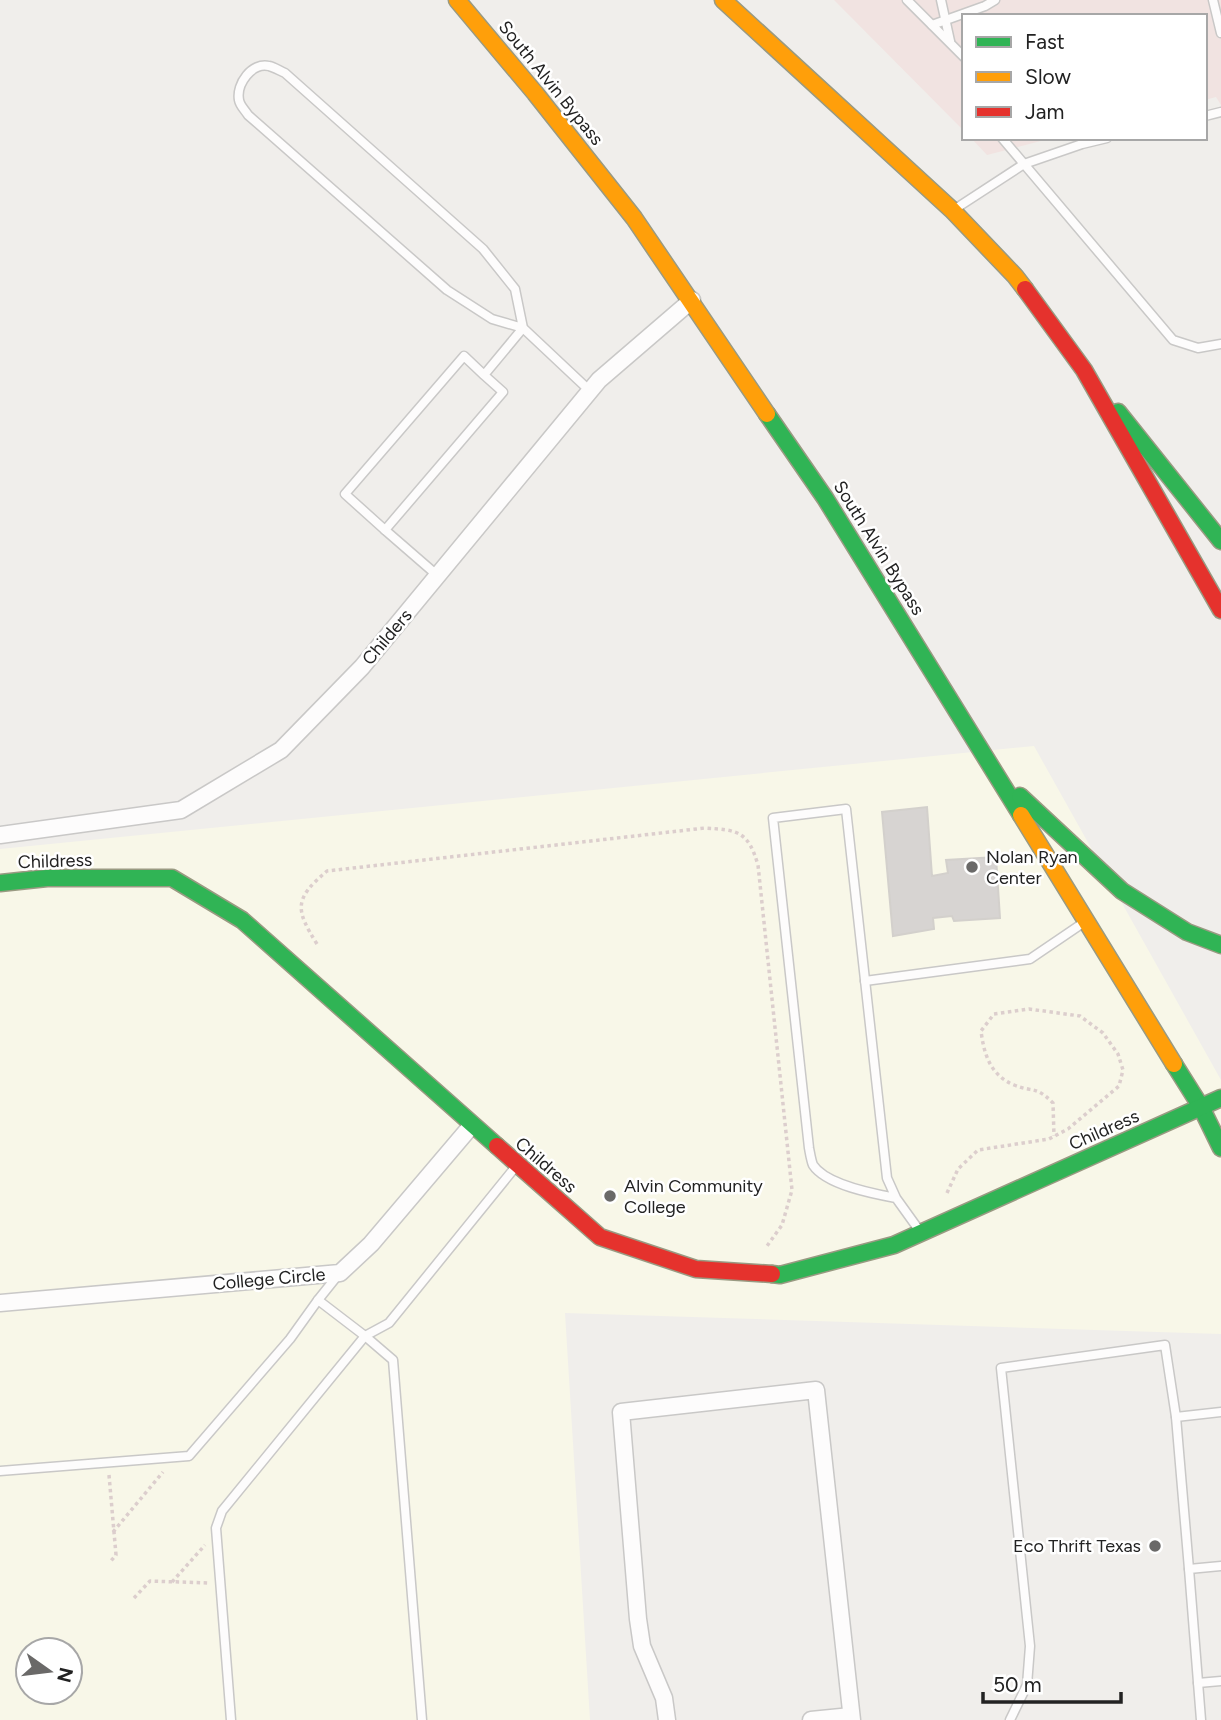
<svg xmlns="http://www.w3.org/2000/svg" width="1221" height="1720" viewBox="0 0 1221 1720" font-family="Figtree,sans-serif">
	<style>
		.commercial { fill: #f1e3e1 }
		.education { fill: #f8f7e8; fill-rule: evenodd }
		.building { fill: #d7d4d2; stroke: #d3d0cc; stroke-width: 2 }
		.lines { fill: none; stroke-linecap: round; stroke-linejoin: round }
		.lane-casing { stroke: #c9c8c7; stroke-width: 11 }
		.street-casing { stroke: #c9c8c7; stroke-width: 19 }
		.fast-casing { stroke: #999a82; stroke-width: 19 }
		.slow-casing { stroke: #999a82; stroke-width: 19 }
		.jam-casing { stroke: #999a82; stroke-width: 19 }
		.path { stroke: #dccecd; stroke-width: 3.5; stroke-dasharray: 3.5 3.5; stroke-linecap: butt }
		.lane { stroke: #fdfcfc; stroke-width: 8 }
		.street { stroke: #fdfcfc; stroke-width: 16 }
		.fast { stroke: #30b455; stroke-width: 16 }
		.slow { stroke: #ff9f0a; stroke-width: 16 }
		.jam { stroke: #e5322d; stroke-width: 16 }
		.poi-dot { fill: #6a6968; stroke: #fff; stroke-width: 2.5 }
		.labels { text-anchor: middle; stroke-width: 5; stroke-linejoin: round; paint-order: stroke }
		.street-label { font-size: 18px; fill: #222; stroke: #fff }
		.poi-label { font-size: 18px; fill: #222; stroke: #fff; text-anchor: start }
	</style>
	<rect width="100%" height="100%" fill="#f0eeeb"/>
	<g class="commercial">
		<path d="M834,0H1221V105L1216,97L1205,100V16H964V131Z"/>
		<path d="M971,138H1052L987,155Z"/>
	</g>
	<path class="education" d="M1034,746L1221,1080V1334L565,1313L590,1720H0V849ZM28,1650H70V1692H28Z"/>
	<path class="building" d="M927,807L932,876L948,873L946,860L996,857L1000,918L954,921L952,916L933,918L934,929L893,936L882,812Z"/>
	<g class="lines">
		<g class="lane-casing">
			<g id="lane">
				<path d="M907,0L964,57"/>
				<path d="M941,0L950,41"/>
				<path d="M1213,0L1221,33"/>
				<path d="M932,25L985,6L995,0"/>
				<path d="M1205,116L1221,112"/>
				<path d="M1002,138L1173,340L1198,348L1221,344"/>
				<path d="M955,209L1024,164L1082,144L1107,138"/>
				<path d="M523,328L515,289L483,249L285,73C280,71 274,67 269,66C252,62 236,84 239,100C240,106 245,110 248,115L447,290L492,319L523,328L590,391"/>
				<path d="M484,375L464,356L345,494L385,530L503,392L484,375L523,328"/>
				<path d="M385,530L438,576"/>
				<path d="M865,981L1030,959L1083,923"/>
				<path d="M896,1198L887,1178L846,809L773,818L809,1148C810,1153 811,1160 813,1165C826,1185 874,1194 896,1198L919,1230"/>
				<path d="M1176,1417L1189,1569"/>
				<path d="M0,1471L189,1456L290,1339L318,1300L338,1275"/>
				<path d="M1198,1683L1221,1681"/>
				<path d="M231,1720L216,1528L222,1511L365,1336L318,1300"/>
				<path d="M422,1720L393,1360L365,1336L389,1323L517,1165"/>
				<path d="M1010,1720L1027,1685L1030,1646L1001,1368L1165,1345L1176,1417L1221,1412"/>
				<path d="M1201,1720L1189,1569L1221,1566"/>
			</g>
		</g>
		<g class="street-casing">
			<g id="street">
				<path d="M0,835L181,810L281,750L362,667L599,380L692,300"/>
				<path d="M0,1303L340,1273L371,1244L472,1125"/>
				<path d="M667,1720L664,1698L642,1646L638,1619L621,1412L816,1390L852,1720"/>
				<path d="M811,1720L851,1716"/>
			</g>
		</g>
		<g class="fast-casing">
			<g id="fast">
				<path d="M1118,412L1221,541"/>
				<path d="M767,414L825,498L1021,815"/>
				<path d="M1020,796L1122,891L1187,932L1221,945"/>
				<path d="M0,883L47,878H172L242,920L497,1146"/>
				<path d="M1174,1064L1201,1107L1221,1148"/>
				<path d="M772,1274L780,1275L894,1245L1221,1098"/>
			</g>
		</g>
		<g class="slow-casing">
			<g id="slow">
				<path d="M457,0L535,93L634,218L767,414"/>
				<path d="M723,0L952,210L1015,276L1025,289"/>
				<path d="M1021,815L1174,1064"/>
			</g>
		</g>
		<g class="jam-casing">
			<g id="jam">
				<path d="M1025,289L1084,370L1221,610"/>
				<path d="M497,1146L600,1237L696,1269L772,1274"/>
			</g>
		</g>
		<g class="path">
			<path d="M317,944C295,909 294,899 327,871L705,828C738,830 748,831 758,865L792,1190L782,1225L767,1246"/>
			<path d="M947,1193L958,1169L978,1150L1049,1139L1068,1129L1119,1086L1123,1070L1118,1054L1103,1033L1080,1016L1029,1009L994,1014L981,1031C984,1054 990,1075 1014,1085C1034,1093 1035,1085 1053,1103L1054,1136"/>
			<path d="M109,1475L116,1555L110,1562"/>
			<path d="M113,1532L163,1472"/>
			<path d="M172,1582L205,1545"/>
			<path d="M134,1598L150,1581L209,1583"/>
		</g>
		<use href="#lane" class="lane"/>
		<use href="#street" class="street"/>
		<use href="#fast" class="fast"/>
		<use href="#slow" class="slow"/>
		<use href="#jam" class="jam"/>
	</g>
	<g class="poi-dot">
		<circle cx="972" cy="867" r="7"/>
		<circle cx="610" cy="1196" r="7"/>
		<circle cx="1155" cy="1546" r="7"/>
	</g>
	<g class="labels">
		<g class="street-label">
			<text transform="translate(551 83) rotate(51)" y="6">South Alvin Bypass</text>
			<text transform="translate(879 548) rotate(58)" y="6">South Alvin Bypass</text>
			<text transform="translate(387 637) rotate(-50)" y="6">Childers</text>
			<text transform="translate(55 861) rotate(-2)" y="6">Childress</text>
			<text transform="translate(1104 1130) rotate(-24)" y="6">Childress</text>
			<text transform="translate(546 1165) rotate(41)" y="6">Childress</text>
			<text transform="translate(269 1279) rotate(-5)" y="6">College Circle</text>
		</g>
		<g class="poi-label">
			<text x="986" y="863">Nolan Ryan<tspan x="986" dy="21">Center</tspan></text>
			<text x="624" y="1192">Alvin Community<tspan x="624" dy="21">College</tspan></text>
			<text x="1141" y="1552" text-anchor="end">Eco Thrift Texas</text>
		</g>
	</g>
	<rect x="962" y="14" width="245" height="126" fill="#ffffff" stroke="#a7a7a7" stroke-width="2"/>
	<rect x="976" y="37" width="35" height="10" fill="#30b455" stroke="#a7a7a7" stroke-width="2"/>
	<text x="1025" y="49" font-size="21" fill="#222222">Fast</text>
	<rect x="976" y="72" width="35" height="10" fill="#ff9f0a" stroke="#a7a7a7" stroke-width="2"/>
	<text x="1025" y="84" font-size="21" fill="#222222">Slow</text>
	<rect x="976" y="107" width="35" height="10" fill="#e5322d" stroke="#a7a7a7" stroke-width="2"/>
	<text x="1025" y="119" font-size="21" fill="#222222">Jam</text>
	<g transform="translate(49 1671) rotate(104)"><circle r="33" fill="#ffffff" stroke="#a7a7a7" stroke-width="2"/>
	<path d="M0-5L12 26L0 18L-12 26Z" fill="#6a6968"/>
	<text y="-10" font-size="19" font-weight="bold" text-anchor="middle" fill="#222222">N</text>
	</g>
	<path d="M983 1692v10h138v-10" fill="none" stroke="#222222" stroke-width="3.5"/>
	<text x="993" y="1692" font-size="21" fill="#222222" stroke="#ffffff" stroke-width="5" paint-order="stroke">50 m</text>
</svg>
